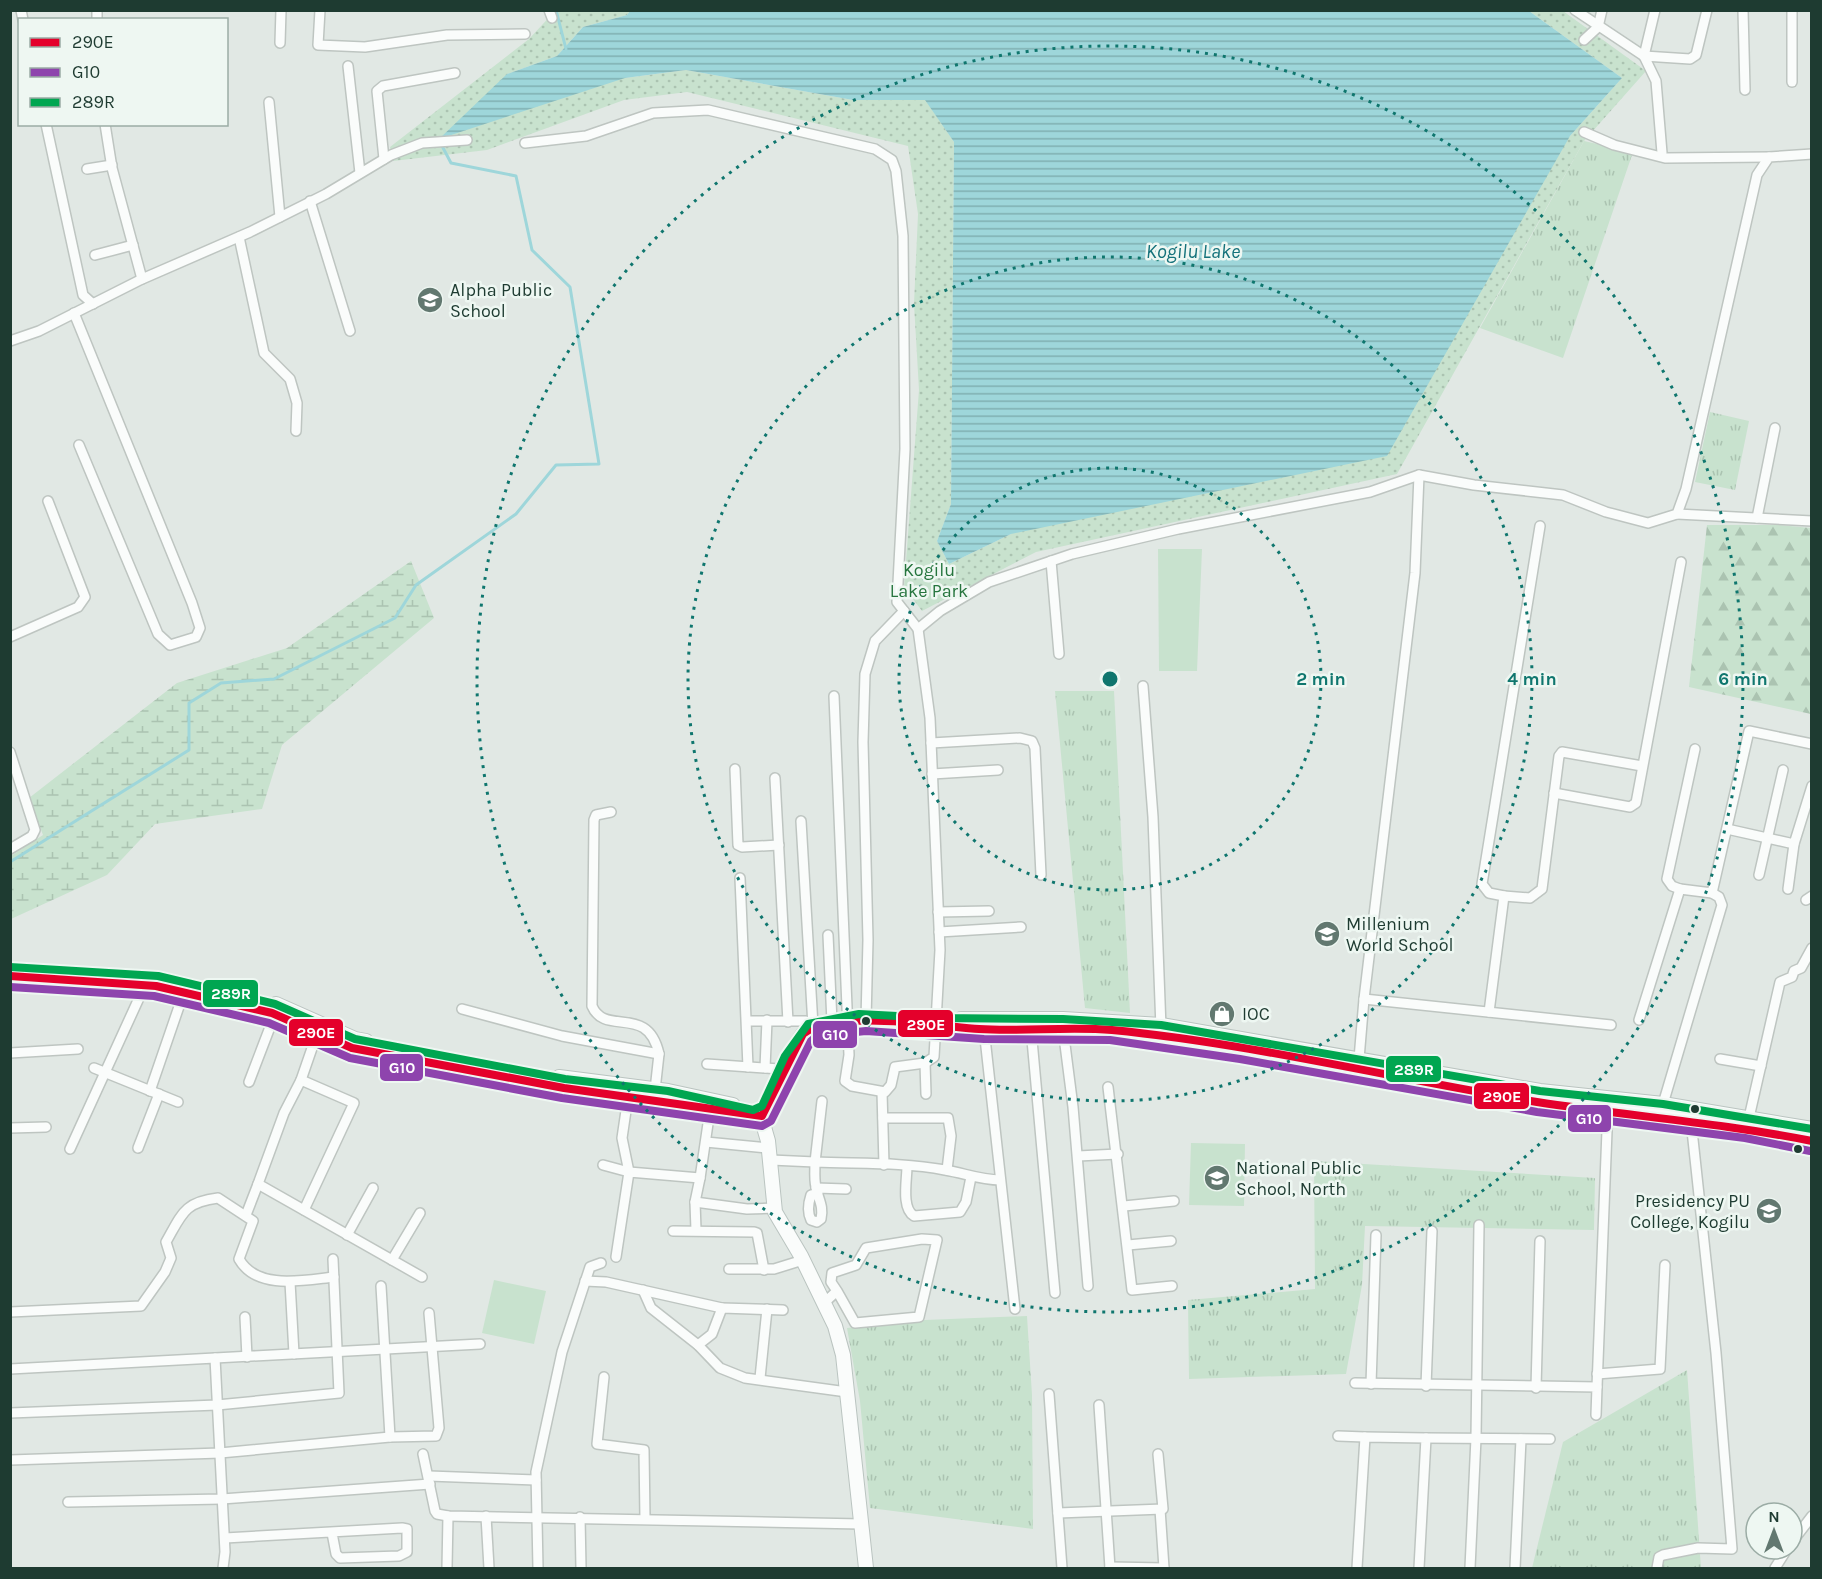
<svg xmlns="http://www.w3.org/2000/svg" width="1822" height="1579" viewBox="0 0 1822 1579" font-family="Karla,sans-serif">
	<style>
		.grass { fill: url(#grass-tufts) }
		.forest { fill: url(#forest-firs) }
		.wetland { fill: url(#wetland-marsh) }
		.park { fill: url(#park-dots) }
		.pitch { fill: #c8e2ce }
		.water { fill: url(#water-rules) }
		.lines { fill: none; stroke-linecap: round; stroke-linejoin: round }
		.stream { stroke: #9ed6da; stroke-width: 3 }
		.street-casing { stroke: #bec5c1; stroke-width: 12 }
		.secondary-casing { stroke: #bac4c0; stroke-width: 16 }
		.street { stroke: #fafcfb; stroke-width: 9 }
		.secondary { stroke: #fafcfb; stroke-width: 14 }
		.bus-1-casing { stroke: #eef7f2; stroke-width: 12 }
		.bus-2-casing { stroke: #eef7f2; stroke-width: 12 }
		.bus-3-casing { stroke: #eef7f2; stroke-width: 12 }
		.bus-1 { stroke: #e4002b; stroke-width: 8 }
		.bus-2 { stroke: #8e44ad; stroke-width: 8 }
		.bus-3 { stroke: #00a651; stroke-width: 8 }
		.ring { fill: none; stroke: #0f766e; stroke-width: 3; stroke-dasharray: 3 6 }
		.bus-dot { fill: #1e3b31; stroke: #eef7f2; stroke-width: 2 }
		.labels { text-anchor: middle; stroke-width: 5; stroke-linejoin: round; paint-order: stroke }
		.poi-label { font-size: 18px; fill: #1e3b31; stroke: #eef7f2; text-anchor: start }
		.park-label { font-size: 18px; fill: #26753e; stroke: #eef7f2 }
		.water-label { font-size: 20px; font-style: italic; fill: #15727b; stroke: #eef7f2 }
		.centre { fill: #0f766e; stroke: #eef7f2; stroke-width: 3 }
		.ring-label { font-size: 18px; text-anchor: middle; font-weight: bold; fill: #0f766e; stroke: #eef7f2; stroke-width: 5; stroke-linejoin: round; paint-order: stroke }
		.line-badge { stroke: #eef7f2; stroke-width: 2 }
		.badge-label { font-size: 16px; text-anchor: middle; font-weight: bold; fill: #fff }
	</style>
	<defs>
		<pattern id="grass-tufts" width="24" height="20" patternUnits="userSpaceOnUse" patternTransform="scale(1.5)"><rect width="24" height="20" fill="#c8e2ce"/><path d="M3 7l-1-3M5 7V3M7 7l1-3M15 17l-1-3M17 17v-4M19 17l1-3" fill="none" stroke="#abc3b1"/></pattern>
		<pattern id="forest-firs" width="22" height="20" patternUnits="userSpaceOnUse" patternTransform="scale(1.5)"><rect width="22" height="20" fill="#c8e2ce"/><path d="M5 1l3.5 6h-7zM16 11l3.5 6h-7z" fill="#abc3b1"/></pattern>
		<pattern id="wetland-marsh" width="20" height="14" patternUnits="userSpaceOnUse" patternTransform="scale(1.5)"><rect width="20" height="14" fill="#c8e2ce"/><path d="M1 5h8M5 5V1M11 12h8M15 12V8" fill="none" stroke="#abc3b1"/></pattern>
		<pattern id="park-dots" width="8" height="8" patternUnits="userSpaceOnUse" patternTransform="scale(1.5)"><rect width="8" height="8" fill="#c8e2ce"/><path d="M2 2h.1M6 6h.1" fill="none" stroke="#abc3b1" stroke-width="1.8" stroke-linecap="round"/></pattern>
		<pattern id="water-rules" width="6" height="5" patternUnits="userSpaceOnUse" patternTransform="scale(1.5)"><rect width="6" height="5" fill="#9ed6da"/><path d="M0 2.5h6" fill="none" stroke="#80afb1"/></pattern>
	</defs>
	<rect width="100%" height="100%" fill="#e1e8e4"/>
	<g class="grass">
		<path d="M1584,141L1633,152L1563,358L1480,328Z"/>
		<path d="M1710,412L1749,421L1735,490L1695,482Z"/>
		<path d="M1055,691H1114L1130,1013L1085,1008Z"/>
		<path d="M1314,1161L1595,1178L1594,1230L1365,1226L1362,1285L1346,1374L1189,1379L1188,1300L1315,1289Z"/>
		<path d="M1027,1316L1032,1395L1033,1529L870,1508L860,1401L847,1328L925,1320Z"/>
		<path d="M1687,1370L1701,1568H1532L1563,1442Z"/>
	</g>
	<path class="forest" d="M1707,525H1779L1811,528V714L1689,687Z"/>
	<path class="wetland" d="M411,561L434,618L282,745L262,809L155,824L107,875L11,919V856L43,835L29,798L177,683L287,648Z"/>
	<path class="park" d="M555,11H630L627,15L583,27L557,56L507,74L625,78L686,70L853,100L925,99L954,142L951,504L937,541L949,564L1011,534L1570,136L1622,78L1529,11H1563L1646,71L1584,141L1397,474L1036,552L922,611L904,587L919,390L914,304L918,214L908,146L687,92L624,100L487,150L393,161L390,147L529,39Z"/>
	<g class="pitch">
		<path d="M1158,549H1202L1197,671H1159Z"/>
		<path d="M1191,1143L1245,1144L1244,1206L1189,1205Z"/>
		<path d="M494,1280L546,1291L534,1344L482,1333Z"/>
	</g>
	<path class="water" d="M630,11H1529L1622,78L1570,136L1387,456L1011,534L949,564L937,541L951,504L954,142L925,100H853L686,70L625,78L439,139L507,74L557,56L583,27L627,15Z"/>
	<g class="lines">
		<g class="stream">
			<path d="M556,10L566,49"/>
			<path d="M10,862L189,750V703L221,683L274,679L395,618L416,585L516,514L556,465L599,464L570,287L532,250L516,176L451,163L441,144"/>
		</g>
		<g class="street-casing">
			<g id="street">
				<path d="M21,10L23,20"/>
				<path d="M97,10V20"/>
				<path d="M320,10L318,45L365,47L447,35L525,34"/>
				<path d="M549,10L552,18"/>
				<path d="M1575,10L1644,56L1655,10"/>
				<path d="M1743,10L1745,90"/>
				<path d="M1792,10V82"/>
				<path d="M1584,40L1598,27L1602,10"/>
				<path d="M280,43L281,10"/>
				<path d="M1644,56L1656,81L1662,153"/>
				<path d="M1644,56L1690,59L1696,55L1707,10"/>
				<path d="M348,66L360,173"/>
				<path d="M269,102L280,217"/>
				<path d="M46,124L83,295L93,304"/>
				<path d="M105,124L112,168L142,279"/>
				<path d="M1584,132L1614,145L1665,158L1769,157"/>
				<path d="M525,143L586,136L653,113L708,110L875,149L892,160L896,171L903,236L905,449L897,602L918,629L930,718L940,950L934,1057L925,1063L895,1067L891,1085L885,1092L852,1086L845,1081L849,1055L834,696"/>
				<path d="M384,159L377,91L383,86L455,73"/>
				<path d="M87,169L112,165"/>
				<path d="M310,201L350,331"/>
				<path d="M239,237L264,353L290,379L297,403L296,431"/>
				<path d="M95,255L133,245"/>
				<path d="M74,313L192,603L200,628L196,637L170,645L158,634L79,445"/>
				<path d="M10,341L39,331L142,279L250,232L326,194L391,155L422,143L467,140"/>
				<path d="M1677,514L1812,521"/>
				<path d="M1757,518L1775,428"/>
				<path d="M1051,561L1059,654"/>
				<path d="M918,629L940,611L989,582L1072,554L1178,529L1370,492L1419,475L1474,485L1563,495L1606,512L1648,523L1677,514L1686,489L1757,175L1769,157L1812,154"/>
				<path d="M10,637L78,607L85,597L48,501"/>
				<path d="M1143,686L1153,817L1161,1028"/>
				<path d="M931,743L1020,738L1032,741L1035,748L1041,875"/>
				<path d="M10,752L35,830L32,836L10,849"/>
				<path d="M735,769L738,845L742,847L779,845"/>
				<path d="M932,774L998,770"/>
				<path d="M775,778L788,1022"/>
				<path d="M1554,793L1630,807L1636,803L1681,562"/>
				<path d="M611,812L596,815L594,820L592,1006C605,1037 648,1003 659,1054"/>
				<path d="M801,821L813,1026"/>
				<path d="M1727,829L1794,844L1812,786"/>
				<path d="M1759,875L1783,770"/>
				<path d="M740,878L748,1067"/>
				<path d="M1680,889L1672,886L1667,879L1695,749"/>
				<path d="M1788,889L1794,844"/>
				<path d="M1712,893L1749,731L1812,744"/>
				<path d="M1504,896L1530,898L1542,889L1559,756L1562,752L1642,766"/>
				<path d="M1806,900L1812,896"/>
				<path d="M938,912L989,911"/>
				<path d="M939,932L1021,927"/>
				<path d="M828,935L832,1022"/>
				<path d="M1364,999L1415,573L1419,475"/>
				<path d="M462,1009L562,1036L659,1054L655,1090"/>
				<path d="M1489,1012L1504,896L1489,893L1482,884L1540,526"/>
				<path d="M866,1020L868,940L863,742L865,674L875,641L904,611"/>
				<path d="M1639,1020L1680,889L1712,893L1719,897L1722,905L1663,1104"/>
				<path d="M747,1021H806L810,1028"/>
				<path d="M984,1029L1015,1309"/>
				<path d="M1031,1029L1055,1293"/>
				<path d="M1063,1029L1073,1107L1088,1286"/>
				<path d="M10,1053L78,1049"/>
				<path d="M1359,1059L1364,999L1611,1025"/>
				<path d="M1720,1059L1761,1066"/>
				<path d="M925,1063L926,1094"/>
				<path d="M707,1064L779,1069"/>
				<path d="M94,1068L178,1102"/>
				<path d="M765,1068L767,1020"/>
				<path d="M301,1080L284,1113L258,1184L422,1277"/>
				<path d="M249,1082L275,1014"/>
				<path d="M1108,1087L1132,1290L1172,1286"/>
				<path d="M150,1091L184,992"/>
				<path d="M882,1092L884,1165"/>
				<path d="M628,1097L622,1138L629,1172"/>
				<path d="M883,1118H948L951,1136L947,1170"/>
				<path d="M1748,1122L1780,982L1792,977L1794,971L1801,968L1812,948"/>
				<path d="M10,1128L46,1127"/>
				<path d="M706,1142L768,1148"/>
				<path d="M138,1148L159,1094"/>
				<path d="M70,1149L145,985"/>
				<path d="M1078,1156L1118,1154"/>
				<path d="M771,1160L815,1162L822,1101"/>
				<path d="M603,1165L629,1172"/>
				<path d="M907,1166C907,1180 901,1208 914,1216L960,1212L966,1202L971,1177"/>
				<path d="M816,1188L846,1189"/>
				<path d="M818,1193L811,1195C808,1204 807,1212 811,1220L817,1222L821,1219C824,1206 818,1199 816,1187C814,1179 815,1170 815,1162C858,1164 902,1162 945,1170C964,1173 980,1180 1000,1180"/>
				<path d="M695,1202L747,1209L775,1208"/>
				<path d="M1124,1206L1174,1201"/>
				<path d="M304,1210L354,1103L301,1080L319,1028"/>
				<path d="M246,1215L258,1184"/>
				<path d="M696,1230L695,1202L700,1178"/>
				<path d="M673,1231L754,1232L757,1233L764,1270"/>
				<path d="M347,1235L373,1188"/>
				<path d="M1128,1245L1171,1241"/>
				<path d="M616,1257L629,1172L700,1178L710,1110"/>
				<path d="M392,1260L420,1213"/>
				<path d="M729,1269H774L803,1260"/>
				<path d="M585,1281L606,1282L722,1308"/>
				<path d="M290,1282L294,1354"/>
				<path d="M381,1286L390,1437"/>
				<path d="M643,1290L651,1308L698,1345L720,1368L745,1378L847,1392"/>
				<path d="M824,1303L837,1291L831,1282L832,1273L856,1265L866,1248L922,1239L937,1240L919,1317L855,1323L837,1291"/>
				<path d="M10,1312L141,1306L165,1272L171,1258L166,1242C182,1214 184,1202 218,1198L253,1221L239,1259C257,1291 305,1280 334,1277"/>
				<path d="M245,1317L247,1357"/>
				<path d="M698,1345L712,1334L722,1308L783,1310"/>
				<path d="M215,1358L480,1344"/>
				<path d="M10,1369L215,1358L225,1552L223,1568"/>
				<path d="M1597,1374L1660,1369L1665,1265"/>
				<path d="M604,1377L597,1444L644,1450L645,1519"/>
				<path d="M760,1378L767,1309"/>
				<path d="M1355,1383L1597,1387L1596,1415"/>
				<path d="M1371,1384L1376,1235"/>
				<path d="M1426,1386L1432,1231"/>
				<path d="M1597,1387L1608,1105"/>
				<path d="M1536,1388L1540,1241"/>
				<path d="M1049,1394L1062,1568"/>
				<path d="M1099,1405L1110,1568"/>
				<path d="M10,1413L217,1405L339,1393L333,1259"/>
				<path d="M1338,1436L1365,1437"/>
				<path d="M1426,1438L1550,1439"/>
				<path d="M423,1454L435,1511L437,1514L448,1516L861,1524"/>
				<path d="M10,1460L220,1453L390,1437L436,1436L439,1428L429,1313"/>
				<path d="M429,1476L536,1480"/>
				<path d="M68,1502L222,1499L430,1484"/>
				<path d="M1160,1509L1164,1568"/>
				<path d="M1058,1513L1163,1509L1158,1454"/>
				<path d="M486,1516L489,1568"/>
				<path d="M580,1517L581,1568"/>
				<path d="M225,1538L402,1528L407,1529V1552L399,1556L340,1558L336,1554L332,1533"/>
				<path d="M1792,1542L1812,1516"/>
				<path d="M1110,1567L1164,1568"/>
				<path d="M447,1568L448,1516"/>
				<path d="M538,1568L536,1472L562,1352L590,1267L601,1263"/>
				<path d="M1357,1568L1365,1437L1426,1438L1419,1568"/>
				<path d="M1470,1568L1476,1438L1479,1225"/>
				<path d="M1515,1568L1521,1439"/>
				<path d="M1657,1568L1659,1557L1663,1555L1698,1548L1732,1549L1716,1353L1691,1121"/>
				<path d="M1775,1568L1787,1549"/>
			</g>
		</g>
		<g class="secondary-casing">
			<g id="secondary">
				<path d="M10,976L156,986L272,1013L352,1048L564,1088L762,1116L795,1046L803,1034L813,1026L866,1020L984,1029L1111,1030L1242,1049L1539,1102L1747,1128L1812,1141"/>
				<path d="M276,1004L355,1039L366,1041"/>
				<path d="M961,1019H1063L1161,1025L1540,1091L1663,1104L1812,1129"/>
				<path d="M559,1077L668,1091L733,1105"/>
				<path d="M759,1110L768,1141L775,1212L801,1256L835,1326L843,1355L866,1568"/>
			</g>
		</g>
		<use href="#street" class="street"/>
		<use href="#secondary" class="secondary"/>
		<g class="bus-1-casing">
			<path id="bus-1" d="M10,976L156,986L272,1013L352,1048L564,1088L762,1116L803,1034C834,1009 938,1026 979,1029C1023,1032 1068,1026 1112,1030C1255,1044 1396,1079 1537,1102C1629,1116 1721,1123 1812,1141"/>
		</g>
		<g class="bus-2-casing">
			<path id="bus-2" d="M10,987L154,996L269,1023L350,1058L562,1098L762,1126L771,1121L811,1041L817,1036L866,1031L984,1039L1110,1040L1240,1059L1537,1112L1745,1138L1810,1151"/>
		</g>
		<g class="bus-3-casing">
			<path id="bus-3" d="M10,967L158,976L275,1004L355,1039L565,1079L668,1091L753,1110L762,1106L785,1056L808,1024L859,1014L936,1018L1063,1019L1161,1025L1540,1091L1663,1104L1812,1129"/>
		</g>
		<use href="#bus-1" class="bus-1"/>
		<use href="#bus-2" class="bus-2"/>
		<use href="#bus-3" class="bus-3"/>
	</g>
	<g class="ring">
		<circle cx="1110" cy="679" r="211"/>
		<circle cx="1110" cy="679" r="422"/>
		<circle cx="1110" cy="679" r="633"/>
	</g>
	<defs>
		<g id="school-disc" transform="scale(1.35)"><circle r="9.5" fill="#627870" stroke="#eef7f2"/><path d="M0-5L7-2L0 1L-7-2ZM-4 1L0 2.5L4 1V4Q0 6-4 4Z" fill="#fff"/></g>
		<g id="shop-disc" transform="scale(1.35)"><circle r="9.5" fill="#627870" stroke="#eef7f2"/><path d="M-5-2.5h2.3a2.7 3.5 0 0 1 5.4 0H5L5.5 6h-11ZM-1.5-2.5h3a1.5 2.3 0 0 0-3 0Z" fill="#fff"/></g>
		<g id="university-disc" transform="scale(1.35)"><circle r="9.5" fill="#627870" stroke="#eef7f2"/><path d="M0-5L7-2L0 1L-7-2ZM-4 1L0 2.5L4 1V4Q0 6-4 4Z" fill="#fff"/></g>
	</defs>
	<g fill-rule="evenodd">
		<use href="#school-disc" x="430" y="300"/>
		<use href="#school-disc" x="1327" y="934"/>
		<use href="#shop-disc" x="1222" y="1014"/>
		<use href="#school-disc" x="1217" y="1178"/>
		<use href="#university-disc" x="1769" y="1211"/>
	</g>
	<g class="bus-dot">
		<circle cx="866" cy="1021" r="5"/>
		<circle cx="1695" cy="1109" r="5"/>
		<circle cx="1798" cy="1149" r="5"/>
	</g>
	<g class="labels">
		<g class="poi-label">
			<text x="450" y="296">Alpha Public<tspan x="450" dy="21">School</tspan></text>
			<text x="1346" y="930">Millenium<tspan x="1346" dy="21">World School</tspan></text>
			<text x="1242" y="1020">IOC</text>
			<text x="1236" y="1174">National Public<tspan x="1236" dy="21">School, North</tspan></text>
			<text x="1750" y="1207" text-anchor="end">Presidency PU<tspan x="1750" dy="21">College, Kogilu</tspan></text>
		</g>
		<g class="park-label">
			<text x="929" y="576">Kogilu<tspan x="929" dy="21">Lake Park</tspan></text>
		</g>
		<g class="water-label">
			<text x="1193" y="258">Kogilu Lake</text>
		</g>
	</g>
	<circle cx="1110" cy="679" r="9" class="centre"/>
	<g class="ring-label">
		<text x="1321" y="685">2 min</text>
		<text x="1532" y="685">4 min</text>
		<text x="1743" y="685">6 min</text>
	</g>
	<g class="line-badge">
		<rect x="202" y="979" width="57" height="29" rx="6" fill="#00a651"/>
		<rect x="897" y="1009" width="57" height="29" rx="6" fill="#e4002b"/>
		<rect x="288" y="1018" width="56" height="29" rx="6" fill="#e4002b"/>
		<rect x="812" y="1020" width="46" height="29" rx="6" fill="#8e44ad"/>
		<rect x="379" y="1053" width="45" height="29" rx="6" fill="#8e44ad"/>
		<rect x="1385" y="1055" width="57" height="28" rx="6" fill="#00a651"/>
		<rect x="1473" y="1082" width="57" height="28" rx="6" fill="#e4002b"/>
		<rect x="1567" y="1104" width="45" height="29" rx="6" fill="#8e44ad"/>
	</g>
	<g class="badge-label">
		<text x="231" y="999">289R</text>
		<text x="926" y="1030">290E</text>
		<text x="316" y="1038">290E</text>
		<text x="835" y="1040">G10</text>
		<text x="402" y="1073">G10</text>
		<text x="1414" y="1075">289R</text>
		<text x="1502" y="1102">290E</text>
		<text x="1589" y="1124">G10</text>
	</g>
	<rect width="1822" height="1579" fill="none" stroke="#1e3b31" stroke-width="24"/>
	<rect x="18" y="18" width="210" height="108" fill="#eef7f2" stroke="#9baca5" stroke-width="1.5"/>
	<rect x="30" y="38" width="30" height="9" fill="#e4002b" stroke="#9baca5" stroke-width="1.5"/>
	<text x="72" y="48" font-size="18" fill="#1e3b31">290E</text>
	<rect x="30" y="68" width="30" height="9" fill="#8e44ad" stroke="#9baca5" stroke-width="1.5"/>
	<text x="72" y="78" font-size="18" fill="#1e3b31">G10</text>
	<rect x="30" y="98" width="30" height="9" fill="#00a651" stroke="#9baca5" stroke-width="1.5"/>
	<text x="72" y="108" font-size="18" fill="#1e3b31">289R</text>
	<g transform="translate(1774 1531)"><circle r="28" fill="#eef7f2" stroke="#9baca5" stroke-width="1.5"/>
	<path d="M0-4.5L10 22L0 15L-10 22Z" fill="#627870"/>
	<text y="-9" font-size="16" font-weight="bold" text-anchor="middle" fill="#1e3b31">N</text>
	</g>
</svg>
